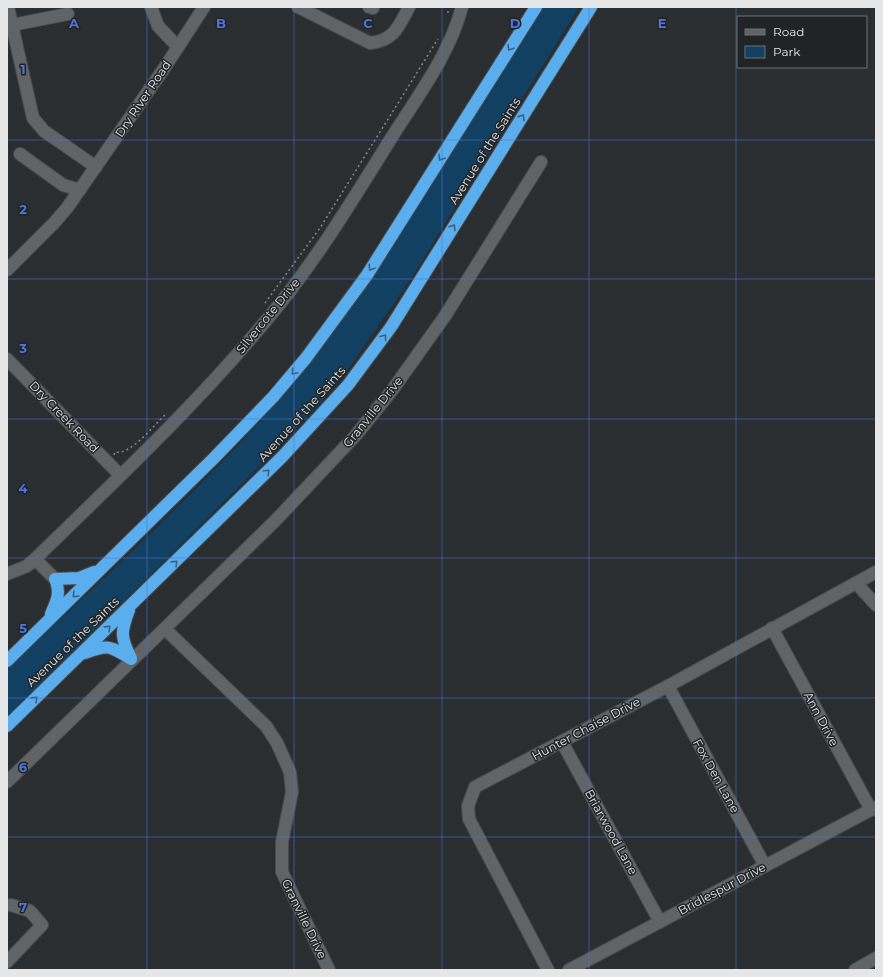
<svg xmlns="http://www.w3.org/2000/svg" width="883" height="977" viewBox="0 0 883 977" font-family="Montserrat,sans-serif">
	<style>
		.green { fill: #114062 }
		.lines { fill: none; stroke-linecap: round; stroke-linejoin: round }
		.minor-casing { stroke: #494c4f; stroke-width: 14 }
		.highway-casing { stroke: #494c4f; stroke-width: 14 }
		.path { stroke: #838789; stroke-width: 1.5; stroke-dasharray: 2 3; stroke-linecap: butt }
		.minor { stroke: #606467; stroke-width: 12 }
		.highway { stroke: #5baeed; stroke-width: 12 }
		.oneway { stroke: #3b6280 }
		.grid { fill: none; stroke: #4f74dc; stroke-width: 1; stroke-opacity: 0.55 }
		.labels { text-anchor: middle; stroke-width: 3; stroke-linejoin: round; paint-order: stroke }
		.street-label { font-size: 12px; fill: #e4e6e8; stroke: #202427 }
		.grid-label { font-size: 13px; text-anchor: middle; font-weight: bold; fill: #4f74dc; stroke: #202427; stroke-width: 3; stroke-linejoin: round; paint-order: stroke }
	</style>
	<rect width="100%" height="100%" fill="#2a2e31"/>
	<path class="green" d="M543,7H579L412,277L349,368L321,402L272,454L7,717V670C113,568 226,470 317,353C362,297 400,236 438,175C473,119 508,63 543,7Z"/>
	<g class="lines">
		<g class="minor-casing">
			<g id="minor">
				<path d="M8,7L33,118L44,131L96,167"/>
				<path d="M151,7L158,26L178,47"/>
				<path d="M298,7L370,43C394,41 399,26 409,7"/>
				<path d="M369,7L373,8"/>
				<path d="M12,25L68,14"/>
				<path d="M20,154L63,185L80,190"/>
				<path d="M7,270L54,223L67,208L165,67L204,7"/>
				<path d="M7,359L120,475"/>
				<path d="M7,574L27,566L35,559"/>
				<path d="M55,579L35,559C113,483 194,407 264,323C312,267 351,203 390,140C417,97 449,56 462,7"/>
				<path d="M856,583L876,605"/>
				<path d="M772,628L871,810"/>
				<path d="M165,629L266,726L277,743L290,772L292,792L282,842V872L329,970"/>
				<path d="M668,686L765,866"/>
				<path d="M562,742L660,922"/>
				<path d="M7,782L275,521L356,435L393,389L445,316L541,162"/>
				<path d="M7,962L42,925L30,911L11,905"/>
				<path d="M548,970L469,819L468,806L475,787L668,686L876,572"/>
				<path d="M569,970L876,807"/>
				<path d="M855,970L876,958"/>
			</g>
		</g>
		<g class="highway-casing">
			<g id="highway">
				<path d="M129,610C121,631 120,637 131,658"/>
				<path d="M51,614C57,600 61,593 55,579L79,578L94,572"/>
				<path d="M85,653C109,644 110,646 131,659"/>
				<path d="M7,661L213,459L273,397L306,358L367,275L536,7"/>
				<path d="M7,726L282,457L348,385L391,327L591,7"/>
			</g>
		</g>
		<g class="path">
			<path d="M448,13V7"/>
			<path d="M265,303L320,228L438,39"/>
			<path d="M114,455L115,452C130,456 154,425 165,415"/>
		</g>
		<use href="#minor" class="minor"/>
		<use href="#highway" class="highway"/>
	</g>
	<defs><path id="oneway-chevron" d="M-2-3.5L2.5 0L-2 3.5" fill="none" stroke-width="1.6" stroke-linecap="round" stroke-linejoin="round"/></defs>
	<g class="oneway">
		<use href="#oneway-chevron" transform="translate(510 48) rotate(122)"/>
		<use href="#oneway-chevron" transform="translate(522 117) rotate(-58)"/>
		<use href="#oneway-chevron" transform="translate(441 158) rotate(122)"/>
		<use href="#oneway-chevron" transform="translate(453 227) rotate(-58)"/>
		<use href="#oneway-chevron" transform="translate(371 268) rotate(123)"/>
		<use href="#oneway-chevron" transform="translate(384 337) rotate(-54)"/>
		<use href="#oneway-chevron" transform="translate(294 372) rotate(130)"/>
		<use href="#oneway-chevron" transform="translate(267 472) rotate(-45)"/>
		<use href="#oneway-chevron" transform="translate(175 563) rotate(-44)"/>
		<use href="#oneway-chevron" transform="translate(75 595) rotate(136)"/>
		<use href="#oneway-chevron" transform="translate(108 628) rotate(-44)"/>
		<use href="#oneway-chevron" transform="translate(35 699) rotate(-44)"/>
	</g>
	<path class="grid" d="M147,7V970M294,7V970M442,7V970M589,7V970M736,7V970M7,140H876M7,279H876M7,419H876M7,558H876M7,698H876M7,837H876"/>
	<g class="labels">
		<g class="street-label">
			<text transform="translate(143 99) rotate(-56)" y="4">Dry River Road</text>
			<text transform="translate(485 151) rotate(-58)" y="4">Avenue of the Saints</text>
			<text transform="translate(268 316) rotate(-51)" y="4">Silvercote Drive</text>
			<text transform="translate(373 412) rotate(-51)" y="4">Granville Drive</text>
			<text transform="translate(302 414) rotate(-48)" y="4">Avenue of the Saints</text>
			<text transform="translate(64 417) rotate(46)" y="4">Dry Creek Road</text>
			<text transform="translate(73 642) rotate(-44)" y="4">Avenue of the Saints</text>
			<text transform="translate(821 719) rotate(62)" y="4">Ann Drive</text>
			<text transform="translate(586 729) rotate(-28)" y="4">Hunter Chaise Drive</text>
			<text transform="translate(716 776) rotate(61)" y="4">Fox Den Lane</text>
			<text transform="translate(611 832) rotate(61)" y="4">Briarwood Lane</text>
			<text transform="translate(722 889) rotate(-28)" y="4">Bridlespur Drive</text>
			<text transform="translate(304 919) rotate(64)" y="4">Granville Drive</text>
		</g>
	</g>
	<g class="grid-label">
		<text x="74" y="28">A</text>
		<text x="221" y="28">B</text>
		<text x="368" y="28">C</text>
		<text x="515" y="28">D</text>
		<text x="662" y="28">E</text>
		<text x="23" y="74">1</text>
		<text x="23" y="214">2</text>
		<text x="23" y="353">3</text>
		<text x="23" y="493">4</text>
		<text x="23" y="633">5</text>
		<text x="23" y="772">6</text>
		<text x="23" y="912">7</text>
	</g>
	<rect width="883" height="977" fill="none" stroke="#e4e6e8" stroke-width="16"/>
	<rect x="737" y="16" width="130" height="52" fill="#202427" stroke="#6e7274"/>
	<rect x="745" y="29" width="20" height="6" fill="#606467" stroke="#6e7274"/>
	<text x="773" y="36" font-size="12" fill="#e4e6e8">Road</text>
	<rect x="745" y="46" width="20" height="12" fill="#114062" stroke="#6e7274"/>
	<text x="773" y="56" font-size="12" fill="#e4e6e8">Park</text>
</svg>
